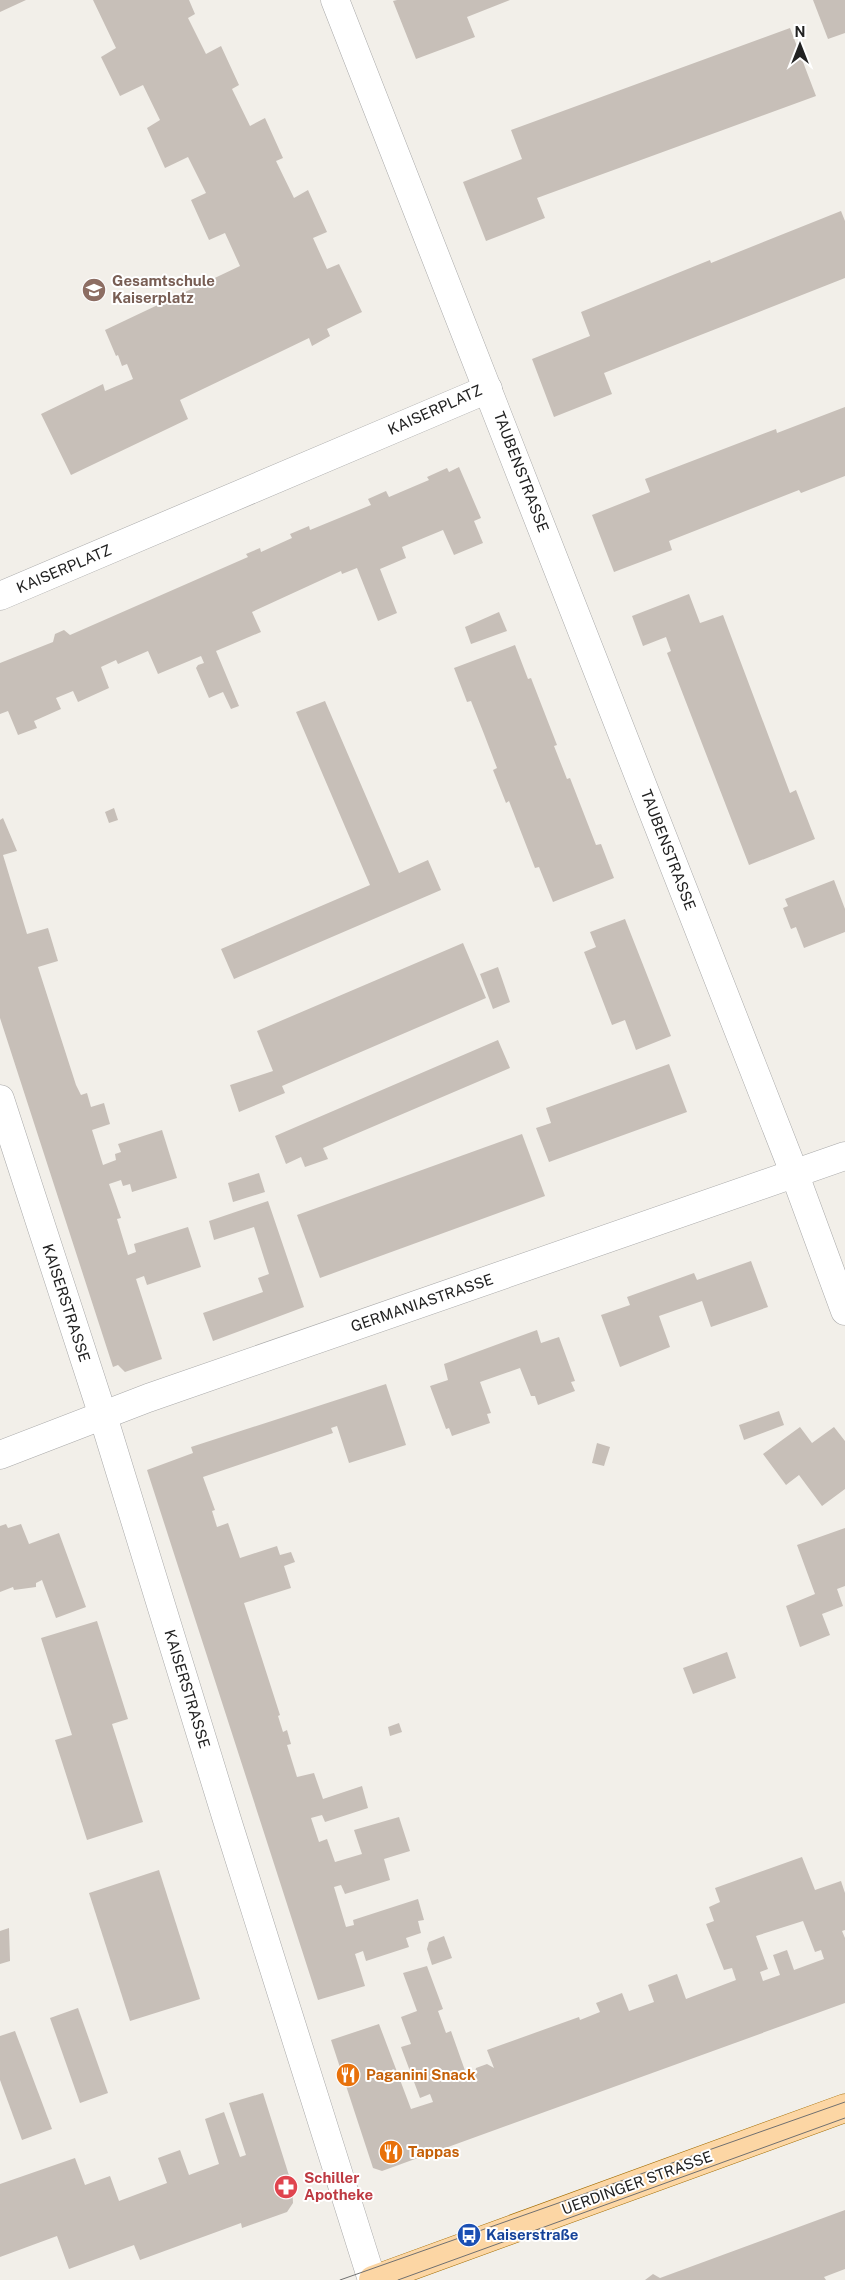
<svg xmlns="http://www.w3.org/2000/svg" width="845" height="2280" viewBox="0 0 845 2280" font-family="'Public Sans',sans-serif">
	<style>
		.building { fill: #c7bfb8; fill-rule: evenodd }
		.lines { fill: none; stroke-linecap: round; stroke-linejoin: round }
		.minor-casing { stroke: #a9a9a9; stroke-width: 29 }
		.major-casing { stroke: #a06b00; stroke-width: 29 }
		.minor { stroke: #fff; stroke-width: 28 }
		.major { stroke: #fcd6a4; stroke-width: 28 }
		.tram { stroke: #707070; stroke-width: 1 }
		.labels { text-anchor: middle; stroke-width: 4; stroke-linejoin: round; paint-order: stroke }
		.education-label { font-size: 15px; font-weight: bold; fill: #785e54; stroke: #fff; text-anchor: start }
		.street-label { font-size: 15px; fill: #222; stroke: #fff }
		.food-label { font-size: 15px; font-weight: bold; fill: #c56008; stroke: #fff; text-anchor: start }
		.health-label { font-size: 15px; font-weight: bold; fill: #be3a42; stroke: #fff; text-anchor: start }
		.transit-label { font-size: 15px; font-weight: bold; fill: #164399; stroke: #fff; text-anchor: start }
	</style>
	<rect width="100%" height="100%" fill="#f2efe9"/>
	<g class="building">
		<path d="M0,0H26L0,12Z"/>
		<path d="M93,0H189L195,14L188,18L206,54L221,46L239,85L232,89L250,126L265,118L283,158L276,161L294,198L308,190L327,232L313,238L327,269L339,264L362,312L327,329L330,336L312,346L309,338L180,400L188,419L71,475L41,414L103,384L105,391L133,379L127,364L122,366L118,355L116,356L105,330L240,266L225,233L209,240L191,200L206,193L188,157L165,168L147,128L160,120L143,85L120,96L101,57L116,48Z"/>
		<path d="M397,0H510L467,17L475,37L416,59L393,1Z"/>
		<path d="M813,0H845V33L828,39Z"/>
		<path d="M790,28L816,96L537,198L545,218L486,241L463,182L522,159L511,130Z"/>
		<path d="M841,211L845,221V278L604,373L612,394L554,417L532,359L590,336L581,312L710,260L711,263Z"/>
		<path d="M845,407V476L801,493L799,490L669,541L672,550L614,572L592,515L650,492L645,479L776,429L777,433Z"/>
		<path d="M459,467L481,518L474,521L483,543L454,555L443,530L402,547L406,558L380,569L397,613L378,621L357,568L342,574L341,571L252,612L261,632L216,651L239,706L231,709L223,692L209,698L196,668L198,665L204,663L201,656L158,674L148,651L118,664L116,660L101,667L109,688L78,702L73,691L56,698L61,709L34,721L37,728L18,735L8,711L0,714V663L53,642L55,634L64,630L70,635L248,557L246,554L260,548L261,552L292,538L290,534L309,526L310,530L371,505L368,499L386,491L389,497L429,480L427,477L447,468L449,472Z"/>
		<path d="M689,594L700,623L723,615L790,793L796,790L815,839L749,865L667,653L671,651L666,637L643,646L632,616Z"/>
		<path d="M499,612L507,631L471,644L465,627Z"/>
		<path d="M515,645L528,679L531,678L557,745L554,746L567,779L570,778L596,845L601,844L614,878L553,902L539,867L535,868L509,801L506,803L493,770L497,768L484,734L471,701L467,702L454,668Z"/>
		<path d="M325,701L399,873L428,860L441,890L234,979L221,949L370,885L296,712Z"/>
		<path d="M114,808L118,820L109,823L105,812Z"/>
		<path d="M3,818L17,851L3,855L27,934L48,928L58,961L38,967L76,1085L81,1095L87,1093L91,1107L104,1103L110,1124L92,1130L103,1165L116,1160L115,1154L121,1152L118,1144L162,1130L177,1178L132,1192L130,1184L123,1186L121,1180L109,1184L121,1218L117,1219L128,1255L136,1252L134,1244L188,1227L201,1267L147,1285L144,1276L136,1279L162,1359L125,1372L118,1365L113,1367L0,1018V820Z"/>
		<path d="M834,880L845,909V932L804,948L796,927L791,929L783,908L788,906L785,899Z"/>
		<path d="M625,919L671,1036L636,1050L625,1020L612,1025L584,952L596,947L590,932Z"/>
		<path d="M463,943L486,998L282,1086L285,1093L239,1112L230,1085L273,1071L257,1031Z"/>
		<path d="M498,967L510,1002L493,1009L480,974Z"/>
		<path d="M498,1040L510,1068L323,1148L328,1159L305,1167L301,1157L286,1164L275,1136Z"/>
		<path d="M669,1064L687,1112L549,1162L536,1128L551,1123L546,1108Z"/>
		<path d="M522,1134L545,1196L320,1278L297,1215Z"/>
		<path d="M259,1173L265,1192L233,1202L228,1183Z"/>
		<path d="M268,1201L304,1307L213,1341L203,1313L263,1292L258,1278L269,1274L254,1227L214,1240L209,1221Z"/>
		<path d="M751,1261L768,1307L711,1327L702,1301L659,1316L670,1347L620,1367L601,1315L630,1305L627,1297L694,1273L697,1280Z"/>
		<path d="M537,1330L541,1343L559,1337L575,1381L571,1382L575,1391L538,1405L535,1396H531L520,1368L480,1382L491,1413L487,1414L490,1423L452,1436L449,1428L446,1429L430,1386L448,1380L444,1364Z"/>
		<path d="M386,1384L406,1445L349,1463L337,1426L331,1428L333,1433L203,1477L215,1510L212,1511L217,1527L228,1523L240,1558L277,1546L280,1555L291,1552L295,1562L284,1566L291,1588L244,1603L280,1715L278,1716L283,1732L287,1730L291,1744L287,1745L297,1777L314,1773L323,1799L362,1786L368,1808L325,1822L322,1815L311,1818L319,1842L327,1839L335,1862L362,1854L354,1830L399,1817L410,1851L384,1859L390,1880L345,1894L341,1885L334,1887L346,1927L354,1925L353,1920L418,1899L424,1920L418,1921L421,1933L406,1938L409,1947L366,1961L363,1951L355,1954L365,1986L318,2000L147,1470L193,1453L191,1447Z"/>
		<path d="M779,1411L784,1425L744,1440L739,1425Z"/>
		<path d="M800,1427L812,1443L834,1427L845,1441V1489L822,1506L799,1475L786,1485L763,1454Z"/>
		<path d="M597,1443L610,1447L604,1466L592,1463Z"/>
		<path d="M6,1524L8,1528L21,1524L29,1544L59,1533L86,1607L56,1618L42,1580L36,1583V1587L14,1590L13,1587L0,1592V1526Z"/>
		<path d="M845,1528V1586L837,1589L843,1606L822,1614L830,1635L800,1647L786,1606L815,1594L797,1545Z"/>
		<path d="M97,1621L128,1719L112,1724L143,1822L87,1840L55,1740L72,1735L41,1638Z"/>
		<path d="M727,1652L736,1678L693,1694L683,1668Z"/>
		<path d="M399,1723L402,1732L390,1736L388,1727Z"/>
		<path d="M802,1857L815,1890L841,1881L845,1893V1930L842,1931L845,1938V2003L382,2171L373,2168L331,2040L379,2024L411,2109L433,2102L430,2094L420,2098L401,2047L411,2044L401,2017L417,2011L403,1973L427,1966L443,2009L438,2011L446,2033L451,2031L468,2079L474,2077L476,2068L487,2064L494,2068L487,2050L579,2017L580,2020L600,2012L596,2003L622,1993L629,2011L654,2002L648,1985L677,1974L686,1999L736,1980L732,1968L724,1970L706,1924L714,1921L709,1907L720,1902L715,1888ZM803,1921L815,1952L821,1950L824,1959L794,1970L787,1950L773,1955L780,1975L763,1981L760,1972L768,1969L756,1936Z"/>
		<path d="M159,1870L200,1999L130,2021L89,1893Z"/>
		<path d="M9,1928L10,1961L0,1964V1931Z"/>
		<path d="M444,1936L452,1958L432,1965L427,1949L429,1942Z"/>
		<path d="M78,2008L108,2093L80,2103L50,2018Z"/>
		<path d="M15,2031L52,2129L22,2140L0,2080V2036Z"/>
		<path d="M263,2093L292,2185L293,2203L287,2212L242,2228L241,2223L140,2260L134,2245L69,2269L57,2236L0,2257V2184L75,2158L85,2185L110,2176L119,2201L167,2183L158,2158L180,2150L189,2175L219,2164L205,2119L224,2112L240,2157L246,2155L229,2103Z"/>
		<path d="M845,2210V2269L824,2277L826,2280H645L653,2274L660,2278Z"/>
	</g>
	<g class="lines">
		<g class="minor-casing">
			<g id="minor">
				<path d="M335,0L795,1175L845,1311"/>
				<path d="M0,596L488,389"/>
				<path d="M0,1099L103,1416L228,1823L372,2280"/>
				<path d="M0,1455L148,1398L845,1156"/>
			</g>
		</g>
		<g class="major-casing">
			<path id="major" d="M373,2280L845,2108"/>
		</g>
		<use href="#minor" class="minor"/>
		<use href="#major" class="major"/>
		<g class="tram">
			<path d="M340,2280L845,2102"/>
			<path d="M398,2280L845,2118"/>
		</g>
	</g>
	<defs>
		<g id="school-disc" transform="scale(1.25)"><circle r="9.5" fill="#8d6e63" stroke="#fff"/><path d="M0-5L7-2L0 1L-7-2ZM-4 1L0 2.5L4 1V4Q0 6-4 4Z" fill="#fff"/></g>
		<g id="restaurant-disc" transform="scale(1.25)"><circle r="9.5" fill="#e8710a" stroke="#fff"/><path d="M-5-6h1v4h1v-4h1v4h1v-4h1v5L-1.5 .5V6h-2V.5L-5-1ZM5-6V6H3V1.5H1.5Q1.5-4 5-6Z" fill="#fff"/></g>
		<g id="pharmacy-disc" transform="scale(1.25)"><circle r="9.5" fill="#e0444e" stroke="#fff"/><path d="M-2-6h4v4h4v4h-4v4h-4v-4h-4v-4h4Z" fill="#fff"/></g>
		<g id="bus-disc" transform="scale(1.25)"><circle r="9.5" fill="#1a4fb4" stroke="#fff"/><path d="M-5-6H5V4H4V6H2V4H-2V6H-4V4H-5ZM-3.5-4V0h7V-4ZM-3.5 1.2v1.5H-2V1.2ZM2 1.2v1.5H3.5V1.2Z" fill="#fff"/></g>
	</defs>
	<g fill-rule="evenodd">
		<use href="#school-disc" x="94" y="290"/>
		<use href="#restaurant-disc" x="348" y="2075"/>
		<use href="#restaurant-disc" x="391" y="2152"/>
		<use href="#pharmacy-disc" x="286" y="2187"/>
		<use href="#bus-disc" x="469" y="2235"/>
	</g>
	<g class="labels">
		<g class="education-label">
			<text x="112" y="286">Gesamtschule<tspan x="112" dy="17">Kaiserplatz</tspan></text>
		</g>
		<g class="street-label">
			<text transform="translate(435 410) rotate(-24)" y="5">KAISERPLATZ</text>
			<text transform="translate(521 472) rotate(69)" y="5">TAUBENSTRASSE</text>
			<text transform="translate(64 569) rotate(-23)" y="5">KAISERPLATZ</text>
			<text transform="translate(668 850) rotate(69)" y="5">TAUBENSTRASSE</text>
			<text transform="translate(66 1303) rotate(72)" y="5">KAISERSTRASSE</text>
			<text transform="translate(422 1303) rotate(-19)" y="5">GERMANIASTRASSE</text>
			<text transform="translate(187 1689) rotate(73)" y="5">KAISERSTRASSE</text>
			<text transform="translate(637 2183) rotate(-20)" y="5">UERDINGER STRASSE</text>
		</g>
		<g class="food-label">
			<text x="366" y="2080">Paganini Snack</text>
			<text x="408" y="2157">Tappas</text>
		</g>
		<g class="health-label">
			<text x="304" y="2183">Schiller<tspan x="304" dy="17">Apotheke</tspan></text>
		</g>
		<g class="transit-label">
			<text x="486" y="2240">Kaiserstraße</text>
		</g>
	</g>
	<g transform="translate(800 45)" stroke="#ffffff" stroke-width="4" paint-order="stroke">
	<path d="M0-4L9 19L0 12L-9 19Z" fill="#222222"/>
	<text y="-8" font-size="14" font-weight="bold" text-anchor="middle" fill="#222222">N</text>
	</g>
</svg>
